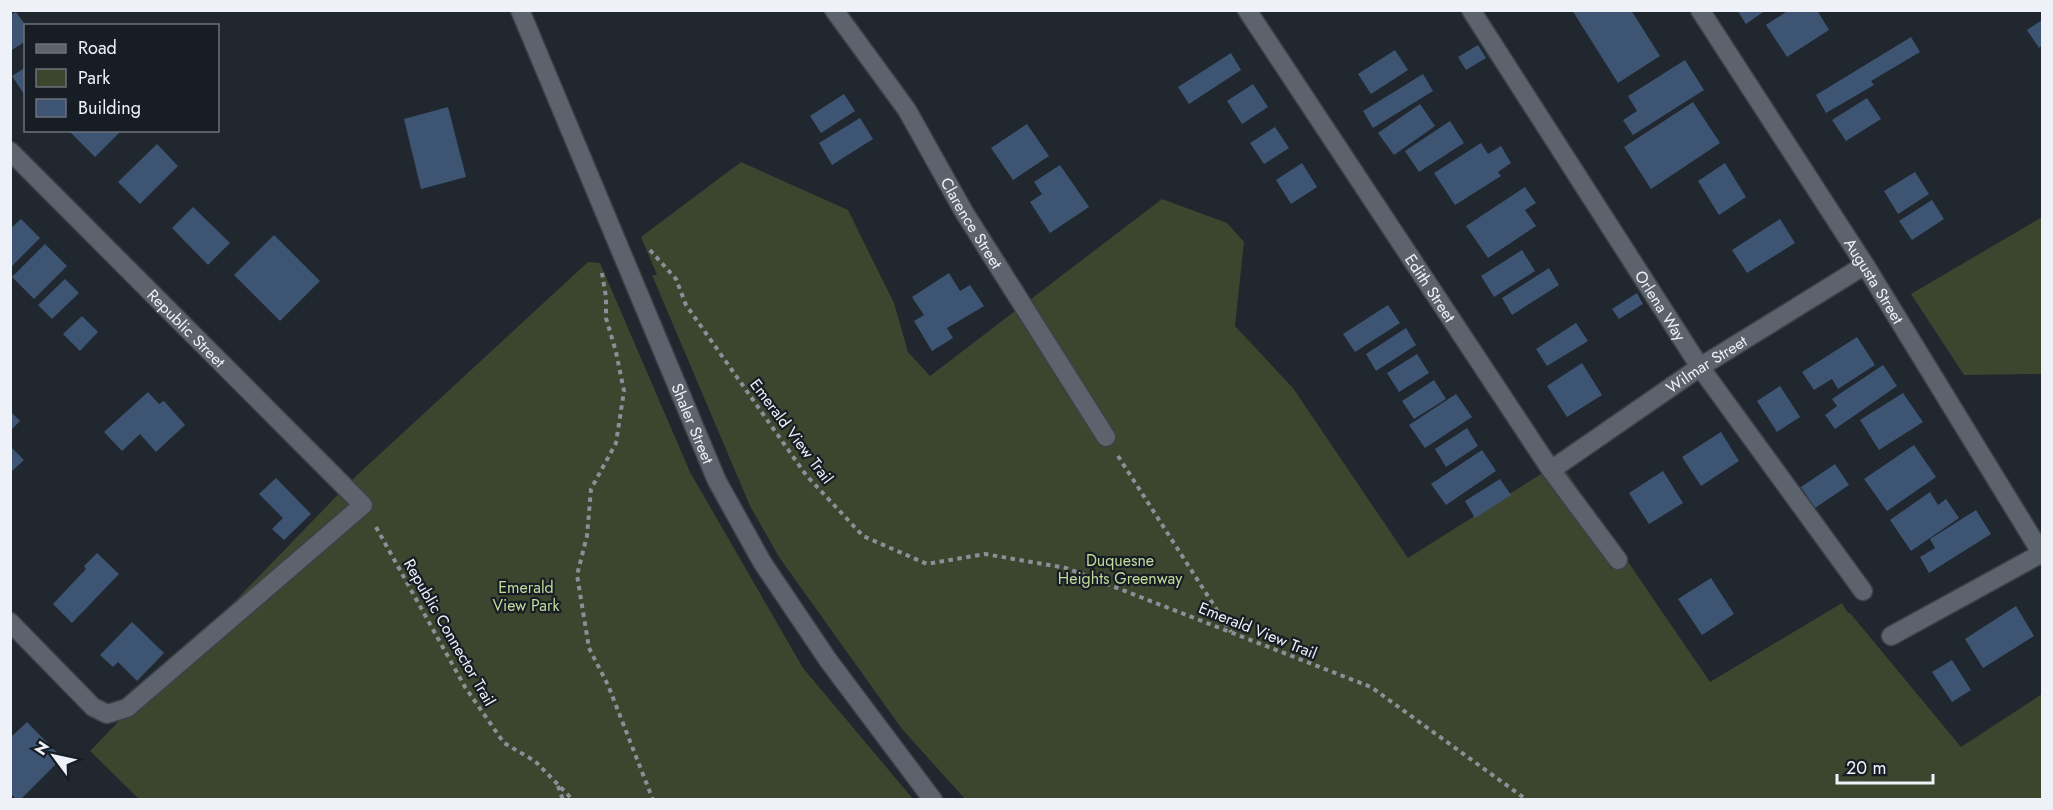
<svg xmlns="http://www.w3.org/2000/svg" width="2053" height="810" viewBox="0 0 2053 810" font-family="Jost,sans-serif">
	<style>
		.green { fill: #3c452d }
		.building { fill: #3d5573 }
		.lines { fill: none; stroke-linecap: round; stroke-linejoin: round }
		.minor-casing { stroke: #3c4148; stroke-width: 21 }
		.path { stroke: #8a9097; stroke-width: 4; stroke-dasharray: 4.5 4.5; stroke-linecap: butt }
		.minor { stroke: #5c636c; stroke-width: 18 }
		.labels { text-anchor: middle; stroke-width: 4.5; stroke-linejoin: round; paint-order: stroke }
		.street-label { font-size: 16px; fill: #eef2f8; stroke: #171d25 }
		.park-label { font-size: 16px; fill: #c2da9a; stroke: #171d25 }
	</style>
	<rect width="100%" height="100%" fill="#20272f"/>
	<g class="green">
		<path d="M741,162L848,210L894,303L908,352L930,376L1162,199L1227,223L1244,242L1235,326L1293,388L1408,558L1560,462L1710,682L1842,603L1848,613H1850L1961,747L2042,694V799H965L902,729L779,557L750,506L652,275H657L641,237Z"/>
		<path d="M2042,217V374L1964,375L1911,294Z"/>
		<path d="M588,262L600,263L690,472L803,668L913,799H139L90,751L354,478Z"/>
	</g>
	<g class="building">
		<path d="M1572,10H1631L1660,56L1618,83Z"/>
		<path d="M1737,10H1766L1746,24Z"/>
		<path d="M1789,10H1817L1829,30L1787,57L1766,25Z"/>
		<path d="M16,12L26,26V41L10,51V15Z"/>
		<path d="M2042,20V45L2039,48L2027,30Z"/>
		<path d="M1911,37L1920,52L1871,81L1874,85L1826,113L1816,95Z"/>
		<path d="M1478,45L1486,58L1466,70L1458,57Z"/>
		<path d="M1395,50L1408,70L1371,94L1358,74Z"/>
		<path d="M1231,53L1241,70L1189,104L1178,87Z"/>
		<path d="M1685,60L1704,90L1633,135L1623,120L1637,111L1628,96Z"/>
		<path d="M26,67V97L12,76Z"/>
		<path d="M1423,74L1433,91L1373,128L1363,111Z"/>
		<path d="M1253,84L1268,107L1242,124L1227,101Z"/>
		<path d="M844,94L855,111L821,133L810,116Z"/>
		<path d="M1867,98L1881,119L1846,141L1832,120Z"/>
		<path d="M1693,102L1720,143L1651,189L1624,147Z"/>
		<path d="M1420,104L1435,126L1394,155L1378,133Z"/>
		<path d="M448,107L466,177L421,189L404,119Z"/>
		<path d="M860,118L873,139L832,165L819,143Z"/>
		<path d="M1450,121L1464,143L1419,172L1405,151Z"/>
		<path d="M1027,124L1049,156L1013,180L991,148Z"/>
		<path d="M1275,127L1289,148L1264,164L1250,143Z"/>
		<path d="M68,130H122L95,157Z"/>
		<path d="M1481,143L1488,154L1501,146L1511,163L1498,172L1501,176L1455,205L1434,173Z"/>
		<path d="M157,144L178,166L140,204L118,182Z"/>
		<path d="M1302,163L1317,187L1291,204L1276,180Z"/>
		<path d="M1725,163L1746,197L1719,215L1698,181Z"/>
		<path d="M1060,165L1089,207L1050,233L1030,202L1042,194L1034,182Z"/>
		<path d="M1915,172L1929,194L1898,214L1884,191Z"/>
		<path d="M1525,187L1536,203L1525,210L1536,226L1488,258L1466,226Z"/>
		<path d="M1932,200L1944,219L1912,240L1899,221Z"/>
		<path d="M193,207L230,243L208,265L172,228Z"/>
		<path d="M21,219L40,238L10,268V229Z"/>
		<path d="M1780,219L1795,243L1747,273L1732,250Z"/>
		<path d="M274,235L320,281L280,321L234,275Z"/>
		<path d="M45,244L67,266L34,299L12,277Z"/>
		<path d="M1522,250L1535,271L1494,297L1481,276Z"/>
		<path d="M1549,268L1559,285L1512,315L1502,298Z"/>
		<path d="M949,273L960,291L970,285L984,306L947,328L953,338L932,351L914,321L924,315L912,297Z"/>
		<path d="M65,279L79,293L52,319L38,305Z"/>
		<path d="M1637,293L1643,304L1619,319L1612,309Z"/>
		<path d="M1388,305L1400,323L1355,352L1343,334Z"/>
		<path d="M82,316L98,332L80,351L63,334Z"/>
		<path d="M1576,323L1588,341L1547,366L1536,349Z"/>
		<path d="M1406,328L1416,345L1376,371L1366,354Z"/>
		<path d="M1857,337L1875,365L1838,389L1832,379L1814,390L1802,372Z"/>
		<path d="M1417,354L1429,373L1399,392L1387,373Z"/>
		<path d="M1582,363L1602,395L1567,417L1547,386Z"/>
		<path d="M1883,365L1897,386L1835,429L1825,415L1837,406L1832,399Z"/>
		<path d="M1434,380L1446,399L1414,419L1402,401Z"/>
		<path d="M1780,386L1800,417L1777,432L1757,401Z"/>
		<path d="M148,392L159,404L164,401L185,425L156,452L140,434L122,451L104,432Z"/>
		<path d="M1903,393L1923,422L1879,450L1860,420Z"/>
		<path d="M1456,394L1472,417L1425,448L1409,425Z"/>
		<path d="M10,411L20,421L10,431Z"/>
		<path d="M1467,428L1478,446L1446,467L1435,449Z"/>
		<path d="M1721,432L1739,461L1701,486L1682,457Z"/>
		<path d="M1914,445L1936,477L1887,511L1864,479Z"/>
		<path d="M12,448L24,460L10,473V449Z"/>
		<path d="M1482,450L1496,471L1446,505L1431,484Z"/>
		<path d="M1835,464L1849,485L1815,508L1801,487Z"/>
		<path d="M1663,471L1683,503L1649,524L1629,493Z"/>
		<path d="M276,478L311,514L284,540L272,529L283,518L259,494Z"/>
		<path d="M1500,479L1511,495L1475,518L1465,501Z"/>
		<path d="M1930,492L1938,505L1946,499L1959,518L1911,551L1890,520Z"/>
		<path d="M1976,510L1991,534L1929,573L1920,557L1935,548L1930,539Z"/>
		<path d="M97,553L119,574L72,623L53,604L86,569L84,566Z"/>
		<path d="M1711,578L1734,614L1702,635L1678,599Z"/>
		<path d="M2016,606L2034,636L1983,668L1965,639Z"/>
		<path d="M132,622L164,653L137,681L118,662L113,667L100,655Z"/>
		<path d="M1952,660L1971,690L1952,702L1932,672Z"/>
		<path d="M27,722L62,758L20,800H17L10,793V738Z"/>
	</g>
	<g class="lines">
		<g class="minor-casing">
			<g id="minor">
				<path id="s1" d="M520,10L717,481L762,562L828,660L933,800"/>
				<path id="s2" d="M834,10L907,110L964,212L1106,437"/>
				<path id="s3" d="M1247,10L1551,470L1618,560"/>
				<path id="s4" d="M1471,10L1700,367L1863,591"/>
				<path id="s5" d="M1700,10L1865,265L2042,554"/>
				<path id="s6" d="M10,151L363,505L127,708L107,714L93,707L10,622"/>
				<path id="s7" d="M1551,470L1700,367L1865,265"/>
				<path d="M1891,636L2042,553"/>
			</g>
		</g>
		<g class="path">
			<path d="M650,250L676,279L686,305L806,475L863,536L927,564L985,554L1066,568L1371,687L1527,800"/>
			<path d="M602,273L606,297V318L616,352L624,391L616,443L591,489L587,536L577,575L589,648L608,685L653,800"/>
			<path d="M1118,456L1231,632"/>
			<path d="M376,527L465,687L504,743L535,761L573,800"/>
			<path d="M558,786L563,800"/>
		</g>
		<use href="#minor" class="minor"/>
	</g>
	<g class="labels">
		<g class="street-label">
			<text dy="6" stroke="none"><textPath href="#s2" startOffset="254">Clarence Street</textPath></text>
			<text dy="6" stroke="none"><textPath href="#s5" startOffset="322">Augusta Street</textPath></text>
			<text dy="6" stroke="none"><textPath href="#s3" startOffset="333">Edith Street</textPath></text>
			<text dy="6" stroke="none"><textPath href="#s4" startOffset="351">Orlena Way</textPath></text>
			<text dy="6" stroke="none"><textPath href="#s6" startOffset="250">Republic Street</textPath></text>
			<text dy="6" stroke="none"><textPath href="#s7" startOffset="188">Wilmar Street</textPath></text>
			<text dy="6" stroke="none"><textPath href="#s1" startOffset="448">Shaler Street</textPath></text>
			<text transform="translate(792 431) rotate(53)" y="6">Emerald View Trail</text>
			<text transform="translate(1258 630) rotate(22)" y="6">Emerald View Trail</text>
			<text transform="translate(450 632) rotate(60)" y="6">Republic Connector Trail</text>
		</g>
		<g class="park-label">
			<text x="1120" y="566">Duquesne<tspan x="1120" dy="18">Heights Greenway</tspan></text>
			<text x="526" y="593">Emerald<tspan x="526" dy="18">View Park</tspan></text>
		</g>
	</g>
	<rect width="2053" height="810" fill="none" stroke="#eef2f8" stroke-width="24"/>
	<rect x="24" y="24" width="195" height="108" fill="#171d25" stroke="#6d7279" stroke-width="1.5"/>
	<rect x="36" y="44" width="30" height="9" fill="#5c636c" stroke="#6d7279" stroke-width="1.5"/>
	<text x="78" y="54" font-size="18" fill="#eef2f8">Road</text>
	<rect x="36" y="69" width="30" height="18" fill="#3c452d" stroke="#6d7279" stroke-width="1.5"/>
	<text x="78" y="84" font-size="18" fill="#eef2f8">Park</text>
	<rect x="36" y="99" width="30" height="18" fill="#3d5573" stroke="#6d7279" stroke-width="1.5"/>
	<text x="78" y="114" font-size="18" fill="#eef2f8">Building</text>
	<g transform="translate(54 756) rotate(303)" stroke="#171d25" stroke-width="4.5" paint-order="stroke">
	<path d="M0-4.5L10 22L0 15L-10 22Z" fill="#eef2f8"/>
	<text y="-9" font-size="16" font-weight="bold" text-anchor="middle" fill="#eef2f8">N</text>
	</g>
	<path d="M1837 774v9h96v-9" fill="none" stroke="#eef2f8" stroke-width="3"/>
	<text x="1846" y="774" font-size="18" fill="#eef2f8" stroke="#171d25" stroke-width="4.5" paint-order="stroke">20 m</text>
</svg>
